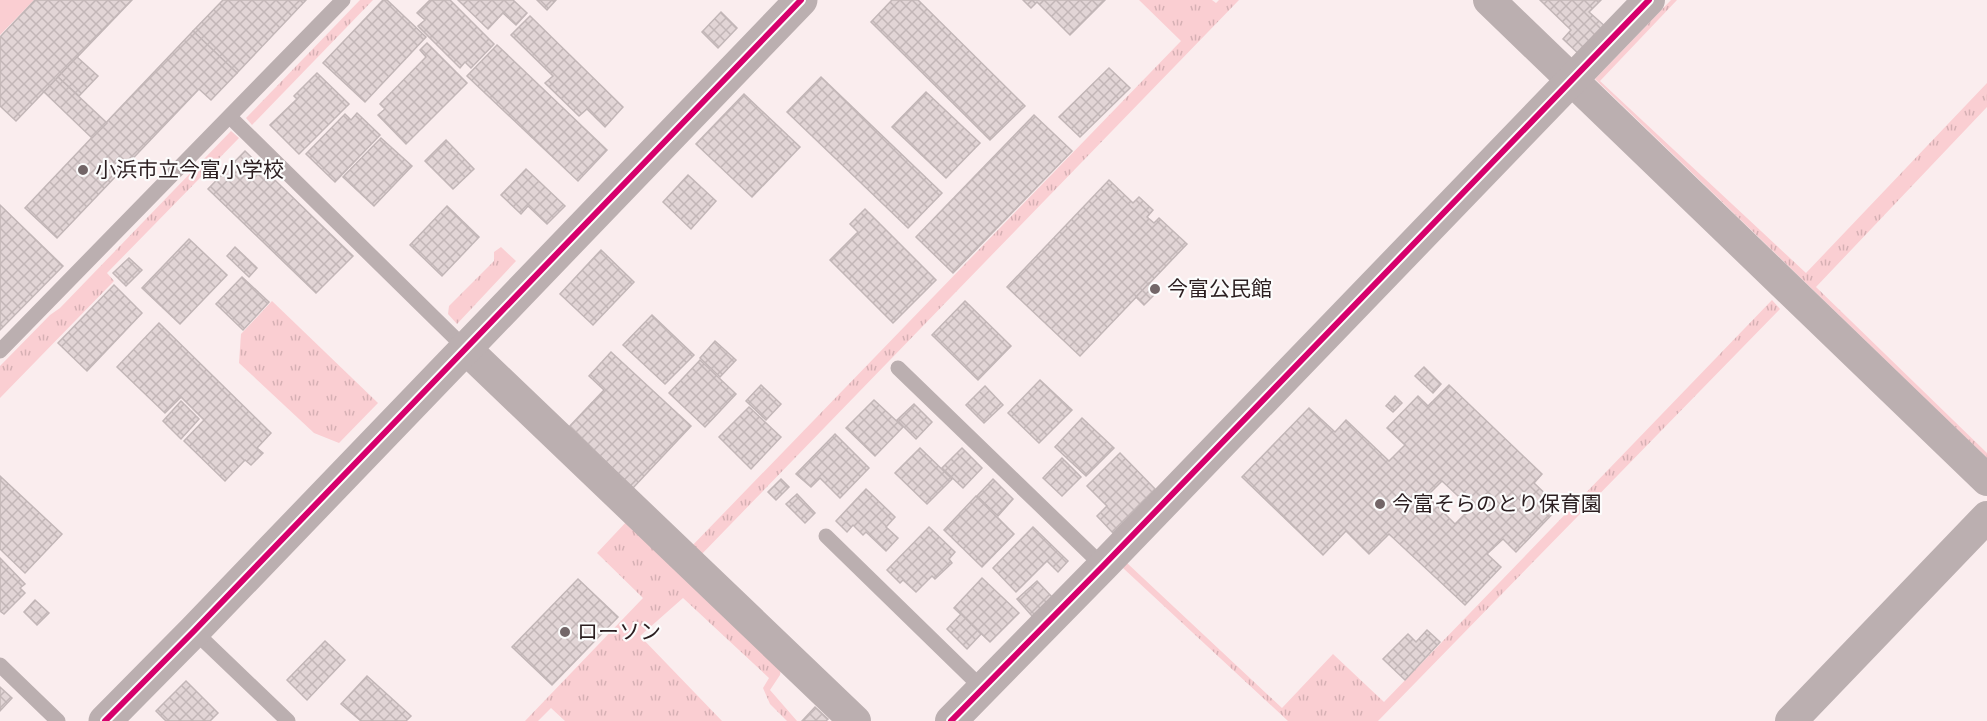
<svg xmlns="http://www.w3.org/2000/svg" width="1987" height="721" viewBox="0 0 1987 721" font-family="Quicksand,'Noto Sans JP',sans-serif">
	<style>
		.grass { fill: url(#grass-tufts) }
		.garden { fill: #faced2 }
		.building { fill: url(#building-cross-hatch); stroke: #c2b6b7; stroke-width: 1.5; fill-rule: evenodd }
		.lines { fill: none; stroke-linecap: round; stroke-linejoin: round }
		.service { stroke: #bbafb0; stroke-width: 15 }
		.minor { stroke: #bbafb0; stroke-width: 32 }
		.tertiary { stroke: #bbafb0; stroke-width: 33 }
		.cycleway-casing { stroke: #fcfcfc; stroke-width: 10 }
		.cycleway { stroke: #d6006c; stroke-width: 6 }
		.poi-dot { fill: #736668; stroke: #fcfcfc; stroke-width: 2 }
		.labels { text-anchor: middle; stroke-width: 4.5; stroke-linejoin: round; paint-order: stroke }
		.poi-label { font-size: 21px; fill: #2b1e20; stroke: #fcfcfc; text-anchor: start }
	</style>
	<defs>
		<pattern id="grass-tufts" width="24" height="20" patternUnits="userSpaceOnUse" patternTransform="scale(1.5)"><rect width="24" height="20" fill="#faced2"/><path d="M3 7l-1-3M5 7V3M7 7l1-3M15 17l-1-3M17 17v-4M19 17l1-3" fill="none" stroke="#d6b0b4"/></pattern>
		<pattern id="building-cross-hatch" width="8" height="8" patternUnits="userSpaceOnUse" patternTransform="scale(1.5)"><rect width="8" height="8" fill="#e2d5d6"/><path d="M0 0l8 8M0 8l8-8" fill="none" stroke="#c2b6b7"/></pattern>
	</defs>
	<rect width="100%" height="100%" fill="#faedee"/>
	<g class="grass">
		<path d="M360,0H373L252,125L246,118Z"/>
		<path d="M1139,0H1212L1216,3L1219,0H1239L698,558L689,549L1181,41Z"/>
		<path d="M1671,0H1677L1600,81L1806,273L1987,83V107L1816,287L1987,453V458L1595,79Z"/>
		<path d="M231,131L239,138L107,273L114,281L0,398V366L50,315L60,308Z"/>
		<path d="M501,247L516,261L457,324L448,314L449,306L494,261V252Z"/>
		<path d="M1772,300L1780,309L1378,721H1288L1123,568L1127,563L1282,708L1333,654L1384,702Z"/>
		<path d="M272,301L378,403L339,443L314,433L239,363L241,334Z"/>
		<path d="M628,520L781,669L780,675L770,690L797,721H787L770,704L763,688L769,678L683,598L640,636L722,721H565L551,708L538,721H525L643,598L597,553Z"/>
	</g>
	<path class="garden" d="M0,0H34L0,35Z"/>
	<g class="building">
		<path d="M35,0H132L16,121L0,106V37Z"/>
		<path d="M223,0H306L237,73L193,31Z"/>
		<path d="M383,0H387L426,37L365,102L323,63Z"/>
		<path d="M430,0H450L494,44L471,68L465,62L460,68L418,26L425,20L417,13Z"/>
		<path d="M458,0H513L527,13L516,25L503,13L488,29Z"/>
		<path d="M537,0H556L547,10Z"/>
		<path d="M892,0H918L1025,106L990,140L871,22Z"/>
		<path d="M1023,0H1105L1070,35L1037,2L1031,8Z"/>
		<path d="M1540,0H1601L1589,12L1607,28L1581,56L1563,39L1571,30Z"/>
		<path d="M721,12L737,28L718,48L702,32Z"/>
		<path d="M530,16L623,107L605,127L587,109L579,116L545,83L553,76L511,35Z"/>
		<path d="M193,31L237,73L211,100L199,89L57,238L25,208Z"/>
		<path d="M427,43L467,83L406,144L378,115L385,109L380,104L426,57L420,50Z"/>
		<path d="M497,45L607,150L578,181L467,76Z"/>
		<path d="M77,57L98,76L79,96L58,77Z"/>
		<path d="M1109,68L1130,88L1080,137L1059,117Z"/>
		<path d="M317,73L349,104L299,154L270,125L297,99L294,96Z"/>
		<path d="M58,77L107,123L92,138L44,92Z"/>
		<path d="M821,77L942,193L908,228L787,112Z"/>
		<path d="M926,92L980,143L946,178L892,127Z"/>
		<path d="M744,94L800,147L752,197L696,144Z"/>
		<path d="M357,113L380,135L335,182L306,154L345,114L351,120Z"/>
		<path d="M1034,115L1072,151L953,273L916,237Z"/>
		<path d="M381,138L412,166L374,206L343,177Z"/>
		<path d="M446,140L474,169L453,189L425,161Z"/>
		<path d="M245,151L353,256L316,293L208,189Z"/>
		<path d="M526,169L565,206L547,224L528,206L521,214L501,195Z"/>
		<path d="M688,175L716,201L691,229L663,202Z"/>
		<path d="M1109,180L1133,203L1139,197L1153,210L1147,217L1154,223L1159,218L1187,244L1080,356L1007,287Z"/>
		<path d="M0,205L63,266L0,330Z"/>
		<path d="M447,206L479,237L442,276L410,245Z"/>
		<path d="M865,209L936,280L893,323L830,260L858,232L850,224Z"/>
		<path d="M189,239L227,275L180,324L142,288Z"/>
		<path d="M235,247L257,268L249,277L227,256Z"/>
		<path d="M601,250L634,282L593,325L560,294Z"/>
		<path d="M129,258L142,270L126,286L113,273Z"/>
		<path d="M242,277L269,302L243,330L216,304Z"/>
		<path d="M1149,283L1158,291L1144,305L1136,297Z"/>
		<path d="M114,285L142,313L87,371L58,343Z"/>
		<path d="M965,301L1011,346L978,380L932,335Z"/>
		<path d="M652,315L694,355L665,384L623,345Z"/>
		<path d="M159,323L271,433L257,448L263,453L251,465L245,460L225,481L184,441L204,420L181,397L165,413L117,367Z"/>
		<path d="M715,341L736,360L720,377L700,358Z"/>
		<path d="M611,352L691,426L633,488L568,428L604,390L589,376Z"/>
		<path d="M700,360L736,394L705,427L669,393Z"/>
		<path d="M1424,367L1441,384L1433,393L1415,376Z"/>
		<path d="M1040,380L1072,410L1039,443L1008,413Z"/>
		<path d="M761,385L781,404L766,420L746,401Z"/>
		<path d="M1449,385L1542,474L1534,483L1559,507L1516,552L1503,539L1487,554L1501,567L1465,605L1389,534L1369,554L1346,531L1323,555L1242,477L1309,408L1335,432L1346,420L1389,461L1405,445L1387,428L1418,396L1428,406ZM1442,481L1471,508L1455,524L1427,496Z"/>
		<path d="M985,386L1003,405L984,423L966,405Z"/>
		<path d="M1395,396L1402,403L1393,412L1386,406Z"/>
		<path d="M874,400L903,427L875,456L846,428Z"/>
		<path d="M181,401L199,419L181,439L163,421Z"/>
		<path d="M914,404L932,422L916,439L897,420Z"/>
		<path d="M749,407L781,437L751,469L719,437Z"/>
		<path d="M1082,418L1114,448L1086,476L1055,447Z"/>
		<path d="M835,434L869,468L840,498L820,478L811,487L796,474Z"/>
		<path d="M920,448L952,479L927,504L895,473Z"/>
		<path d="M962,448L982,468L963,488L942,468Z"/>
		<path d="M1120,453L1156,490L1113,533L1097,516L1107,506L1087,486Z"/>
		<path d="M1062,458L1081,477L1062,496L1043,478Z"/>
		<path d="M0,476L62,534L25,573L0,549Z"/>
		<path d="M781,479L789,487L776,500L768,492Z"/>
		<path d="M993,479L1013,499L998,516L977,496Z"/>
		<path d="M866,489L895,517L886,527L898,538L886,551L866,532L863,535L853,525L847,532L836,521Z"/>
		<path d="M797,494L815,513L805,523L786,504Z"/>
		<path d="M976,496L1014,534L982,567L944,530Z"/>
		<path d="M929,527L955,552L949,559L952,563L935,579L932,576L916,592L903,580L900,583L887,570Z"/>
		<path d="M1033,527L1068,561L1058,572L1047,561L1016,592L993,568Z"/>
		<path d="M0,558L25,584L20,588L25,593L4,614L0,611Z"/>
		<path d="M982,578L1019,613L990,642L954,608Z"/>
		<path d="M578,579L618,617L552,685L512,647Z"/>
		<path d="M1037,581L1052,597L1032,616L1017,599Z"/>
		<path d="M35,600L49,613L37,625L24,612Z"/>
		<path d="M961,614L981,634L967,649L947,629Z"/>
		<path d="M1427,630L1440,642L1405,680L1383,659L1408,634L1416,642Z"/>
		<path d="M325,641L345,660L307,700L287,680Z"/>
		<path d="M367,676L411,716L406,721H361L341,704Z"/>
		<path d="M186,681L218,713L210,721H166L156,711Z"/>
		<path d="M0,687L12,698L0,711Z"/>
		<path d="M815,707L828,719L826,721H802Z"/>
	</g>
	<g class="lines">
		<g class="service">
			<path d="M230,117L465,348"/>
			<path d="M0,351L343,0"/>
			<path d="M898,368L1103,566"/>
			<path d="M826,536L982,688"/>
			<path d="M194,631L288,721"/>
			<path d="M0,665L58,721"/>
		</g>
		<g class="minor">
			<path d="M1489,0L1987,480"/>
			<path d="M465,348L855,721"/>
			<path d="M951,721L1103,566L1649,0"/>
			<path d="M1791,721L1987,517"/>
		</g>
		<path class="tertiary" d="M105,721L194,631L801,0"/>
		<g class="cycleway-casing">
			<g id="cycleway">
				<path d="M105,721L194,631L801,0"/>
				<path d="M951,721L1103,566L1649,0"/>
			</g>
		</g>
		<use href="#cycleway" class="cycleway"/>
	</g>
	<g class="poi-dot">
		<circle cx="83" cy="170" r="6"/>
		<circle cx="1155" cy="289" r="6"/>
		<circle cx="1380" cy="504" r="6"/>
		<circle cx="565" cy="632" r="6"/>
	</g>
	<g class="labels">
		<g class="poi-label">
			<text x="95" y="177">小浜市立今富小学校</text>
			<text x="1167" y="296">今富公民館</text>
			<text x="1392" y="511">今富そらのとり保育園</text>
			<text x="577" y="639">ローソン</text>
		</g>
	</g>
</svg>
